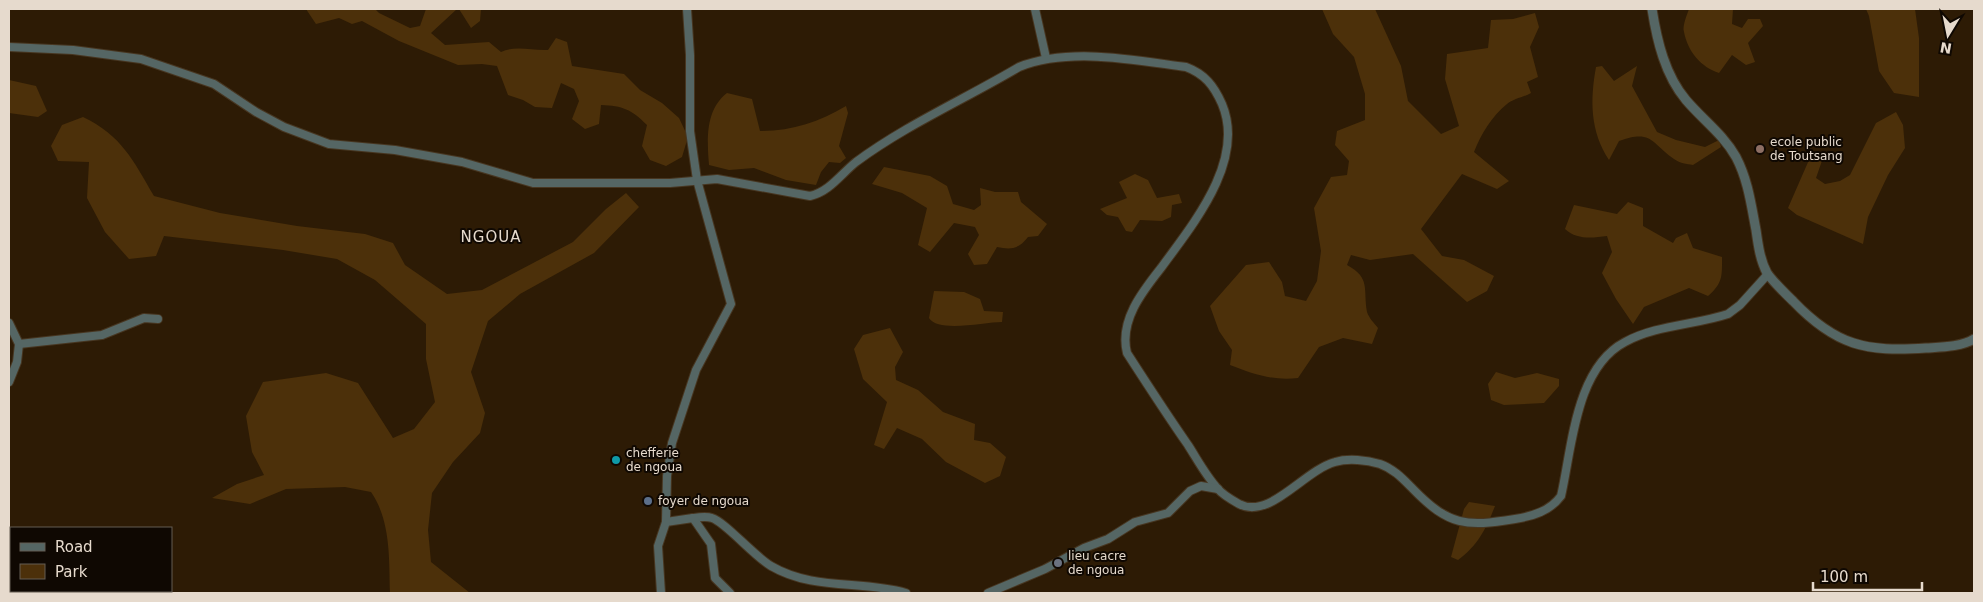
<svg xmlns="http://www.w3.org/2000/svg" width="1983" height="602" viewBox="0 0 1983 602" font-family="'DejaVu Sans',sans-serif">
	<style>
		.green { fill: #4c300a }
		.lines { fill: none; stroke-linecap: round; stroke-linejoin: round }
		.minor-casing { stroke: #473621; stroke-width: 10 }
		.tertiary-casing { stroke: #473621; stroke-width: 11 }
		.minor { stroke: #556664; stroke-width: 8 }
		.tertiary { stroke: #556664; stroke-width: 9 }
		.education-dot { fill: #8d6e63; stroke: #0f0802; stroke-width: 2 }
		.culture-dot { fill: #0f9aa8; stroke: #0f0802; stroke-width: 2 }
		.service-dot { fill: #5c6f8a; stroke: #0f0802; stroke-width: 2 }
		.worship-dot { fill: #6b7280; stroke: #0f0802; stroke-width: 2 }
		.labels { text-anchor: middle; stroke-width: 4; stroke-linejoin: round; paint-order: stroke }
		.poi-label { font-size: 12px; fill: #e6dacd; stroke: #0f0802; text-anchor: start }
		.quarter-label { font-size: 15px; letter-spacing: 1px; fill: #e6dacd; stroke: #0f0802 }
	</style>
	<rect width="100%" height="100%" fill="#2d1b05"/>
	<g class="green">
		<path d="M306,9H375L379,13L410,28L420,26L426,9H457L431,33L445,45L489,42L501,52C516,45 532,51 548,50L556,38L567,42L572,66L624,74L640,90L662,103L679,118L688,137L682,157L666,166L650,160L642,146L647,125C631,109 623,106 601,105L599,124L585,129L572,119L579,101L574,89L561,83L552,108L535,107L523,100L508,95L497,66L482,64L458,65L399,41L362,21L352,24L339,18L316,24Z"/>
		<path d="M459,9H481L480,21L471,28Z"/>
		<path d="M1322,9H1375L1401,66L1408,101L1441,134L1459,126L1445,79L1447,54L1488,48L1491,20L1513,19L1535,13L1539,27L1530,47L1538,77L1527,82L1531,93C1524,97 1513,99 1507,104C1492,116 1481,134 1474,152L1509,181L1497,189L1462,174L1421,229L1442,256L1464,260L1494,276L1487,291L1467,302L1413,254L1370,260L1351,255L1347,265C1371,278 1363,289 1367,312C1369,318 1374,323 1378,328L1372,344L1343,338L1319,347L1298,378C1273,381 1253,374 1230,365L1232,350L1219,331L1210,306L1246,265L1269,262L1282,282L1285,296L1306,301L1317,281L1321,251L1314,208L1331,177L1347,175L1349,161L1335,145L1337,131L1365,120V94L1354,57L1333,34Z"/>
		<path d="M1689,9H1733L1732,24L1742,28L1748,19H1760L1763,26L1748,43L1755,62L1746,65L1732,55L1719,73C1701,67 1688,52 1684,32C1682,26 1687,15 1689,9Z"/>
		<path d="M1866,9H1915L1919,38V97L1894,93L1879,71L1869,16Z"/>
		<path d="M1602,66L1614,81L1637,66L1632,86L1657,132L1676,140L1705,147L1719,140L1721,147L1693,165C1687,164 1679,163 1674,159C1651,143 1652,129 1619,141L1609,160C1590,131 1590,100 1596,67Z"/>
		<path d="M9,80L36,86L47,111L38,117L9,113Z"/>
		<path d="M727,93L752,99L760,131C792,131 819,122 846,106L848,113L839,146L846,158L840,163L829,162L821,172L816,185L786,180L754,168L729,170L709,165C707,140 705,110 727,93Z"/>
		<path d="M1896,112L1903,125L1905,148L1888,175L1868,217L1863,244L1797,215L1788,208L1812,153L1824,155L1816,178L1825,184L1840,181L1850,175L1876,123Z"/>
		<path d="M83,117C122,136 133,160 154,196L220,213L297,226L365,234L393,243L405,265L447,294L482,290L573,242L606,209L626,193L639,207L594,253L520,294L488,321L471,372L485,413L480,433L453,462L432,493L428,530L431,562L470,593H390C389,559 391,521 371,492L345,487L286,489L250,504L212,498L237,484L264,475L252,452L246,416L263,382L326,373L358,383L393,438L414,429L435,402L426,359V324L375,280L337,259L283,250L164,236L156,256L129,259L105,232L87,198L89,162L58,161L51,146L62,125Z"/>
		<path d="M884,167L930,176L947,186L953,204L974,210L981,205L980,188L995,192H1018L1021,202L1047,224L1038,236L1028,237C1019,249 1011,250 997,247L987,264L974,265L968,254L979,235L975,227L954,223L930,252L918,245L927,208L902,193L872,184Z"/>
		<path d="M1135,174L1148,180L1157,198L1179,194L1182,203L1172,205L1171,217L1162,221L1140,220L1132,232L1126,231L1118,217L1107,215L1100,209L1127,198L1119,182Z"/>
		<path d="M1628,202L1643,208V226L1673,243L1676,238L1687,233L1693,248L1722,257C1722,276 1723,283 1708,296L1689,288L1644,307L1633,324L1616,299L1602,273L1612,252L1607,236C1592,238 1577,240 1565,229L1574,205L1617,214Z"/>
		<path d="M934,291L964,292L980,299L984,311L1003,312L1002,322C985,322 938,333 929,318Z"/>
		<path d="M890,328L903,352L895,367L896,380L918,390L943,412L975,424L974,440L990,443L1006,457L1000,476L985,483L946,462L922,439L897,428L884,449L874,445L887,402L863,379L854,349L863,335Z"/>
		<path d="M1496,372L1515,378L1537,373L1559,379V386L1544,403L1504,405L1491,400L1488,384Z"/>
		<path d="M1469,502L1495,506C1486,529 1478,545 1458,560L1451,557L1464,509Z"/>
	</g>
	<g class="lines">
		<g class="minor-casing">
			<g id="minor">
				<path d="M1035,9L1046,58"/>
				<path d="M9,47L73,50L141,59L214,84L256,112L284,127L329,144L395,150L462,162L533,183H670L717,179L810,196C829,192 841,174 856,162C906,125 965,99 1019,67C1070,47 1133,60 1186,67C1205,74 1214,86 1222,104C1246,161 1193,224 1161,268C1142,292 1119,321 1127,353C1147,384 1167,415 1188,445C1197,459 1206,476 1218,489C1223,495 1232,500 1239,504C1270,520 1303,471 1335,462C1348,458 1367,460 1380,464C1394,469 1403,479 1413,489C1449,526 1466,527 1515,519C1533,516 1550,511 1561,496C1572,449 1575,368 1625,342C1656,325 1695,325 1728,314L1740,305L1768,274"/>
				<path d="M9,323L19,344L17,362L9,382"/>
				<path d="M19,344L102,335L144,318L158,319"/>
				<path d="M693,518C700,517 706,516 712,518C725,522 754,556 771,566C814,591 861,580 906,593"/>
				<path d="M666,522L693,518L711,544L715,578L730,593"/>
				<path d="M661,593L658,546L666,522L667,476L672,443L696,370L731,304L697,180L690,131V55L687,9"/>
				<path d="M988,593L1045,569L1084,548L1108,539L1135,522L1168,513L1190,491L1201,486L1218,489"/>
			</g>
		</g>
		<g class="tertiary-casing">
			<path id="tertiary" d="M1652,9C1657,41 1665,75 1686,100C1703,120 1723,134 1736,157C1748,180 1751,204 1756,230C1758,244 1760,260 1767,273C1774,283 1785,293 1793,301C1836,346 1866,352 1926,348C1941,347 1961,347 1974,339"/>
		</g>
		<use href="#minor" class="minor"/>
		<use href="#tertiary" class="tertiary"/>
	</g>
	<circle class="education-dot" cx="1760" cy="149" r="5"/>
	<circle class="culture-dot" cx="616" cy="460" r="5"/>
	<circle class="service-dot" cx="648" cy="501" r="5"/>
	<circle class="worship-dot" cx="1058" cy="563" r="5"/>
	<g class="labels">
		<g class="poi-label">
			<text x="1770" y="146">ecole public<tspan x="1770" dy="14">de Toutsang</tspan></text>
			<text x="626" y="457">chefferie<tspan x="626" dy="14">de ngoua</tspan></text>
			<text x="658" y="505">foyer de ngoua</text>
			<text x="1068" y="560">lieu cacre<tspan x="1068" dy="14">de ngoua</tspan></text>
		</g>
		<g class="quarter-label">
			<text x="491" y="242">NGOUA</text>
		</g>
	</g>
	<rect width="1983" height="602" fill="none" stroke="#e6dacd" stroke-width="20"/>
	<rect x="10" y="527" width="162" height="65" fill="#0f0802" stroke="#655c53"/>
	<rect x="20" y="543" width="25" height="8" fill="#556664" stroke="#655c53"/>
	<text x="55" y="552" font-size="15" fill="#e6dacd">Road</text>
	<rect x="20" y="564" width="25" height="15" fill="#4c300a" stroke="#655c53"/>
	<text x="55" y="577" font-size="15" fill="#e6dacd">Park</text>
	<g transform="translate(1948 35) rotate(190)" stroke="#0f0802" stroke-width="4" paint-order="stroke">
	<path d="M0-4L9 19L0 12L-9 19Z" fill="#e6dacd"/>
	<text y="-8" font-size="14" font-weight="bold" text-anchor="middle" fill="#e6dacd">N</text>
	</g>
	<path d="M1813 582v8h109v-8" fill="none" stroke="#e6dacd" stroke-width="2.5"/>
	<text x="1820" y="582" font-size="15" fill="#e6dacd" stroke="#0f0802" stroke-width="4" paint-order="stroke">100 m</text>
</svg>
